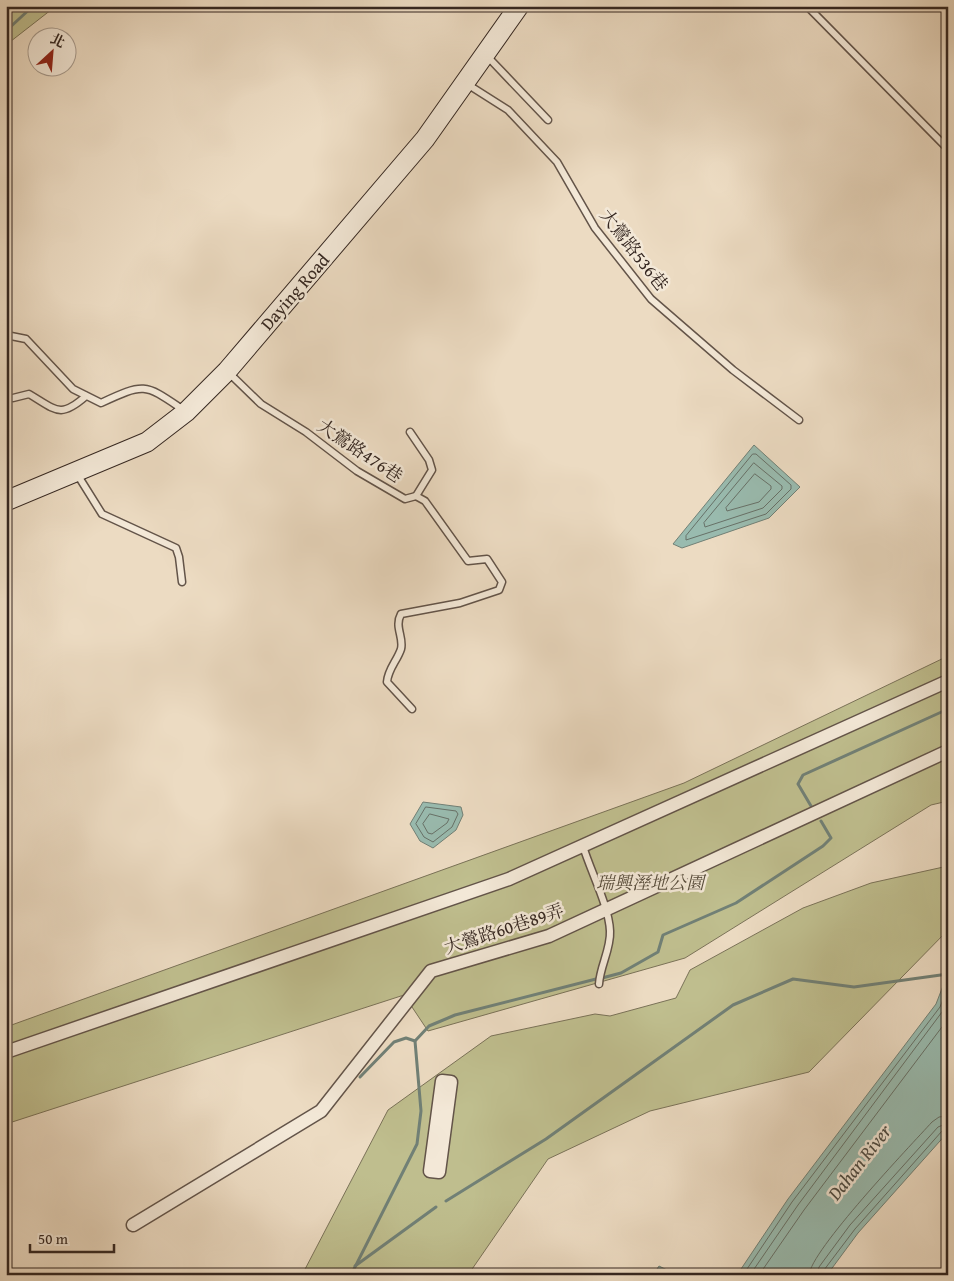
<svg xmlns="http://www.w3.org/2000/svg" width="954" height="1281" viewBox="0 0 954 1281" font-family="'Gentium Book Plus','Noto Serif TC',serif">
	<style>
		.green { fill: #bfbe8e; stroke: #7a7258 }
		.water { fill: #99bbaf; stroke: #718076 }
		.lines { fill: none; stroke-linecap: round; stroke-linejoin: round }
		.shore { stroke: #677168; stroke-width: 1 }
		.stream { stroke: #718076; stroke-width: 3 }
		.lane-casing { stroke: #635449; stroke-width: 9 }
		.street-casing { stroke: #635449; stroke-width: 15 }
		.secondary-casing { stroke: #352721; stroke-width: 21 }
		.lane { stroke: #f3e8d7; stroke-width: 6 }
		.street { stroke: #f3e8d7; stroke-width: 12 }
		.secondary { stroke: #f3e8d7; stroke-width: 19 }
		.labels { text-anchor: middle; stroke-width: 5; stroke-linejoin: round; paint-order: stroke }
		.street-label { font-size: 18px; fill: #352721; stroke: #f3e8d7 }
		.park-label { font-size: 18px; font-style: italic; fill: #584d3c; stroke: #f3e8d7 }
		.water-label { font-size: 19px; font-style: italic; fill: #4e4c44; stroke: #f3e8d7 }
	</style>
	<rect width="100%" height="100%" fill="#ecdbc2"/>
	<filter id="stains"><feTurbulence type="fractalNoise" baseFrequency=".004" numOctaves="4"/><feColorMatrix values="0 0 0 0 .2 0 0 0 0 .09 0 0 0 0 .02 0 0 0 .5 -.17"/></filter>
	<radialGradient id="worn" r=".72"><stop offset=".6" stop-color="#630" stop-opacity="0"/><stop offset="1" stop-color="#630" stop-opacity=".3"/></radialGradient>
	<g class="green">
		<path d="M6,6H56L6,45Z"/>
		<path d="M948,656V801L931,805L685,958L428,1031L404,995L6,1124V1027L684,783Z"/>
		<path d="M948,866V930L809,1072L650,1111L548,1159L468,1275H302L388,1110L491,1036L595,1014L610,1016L676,998L690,970L803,908L871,883Z"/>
	</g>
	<g class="water">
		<path d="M754,445L800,487L769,518L682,548L673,544Z"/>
		<path d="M423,802L461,807L463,815L456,830L433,848L420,841L410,824Z"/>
		<path d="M948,973V1132L858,1233L827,1275H737L788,1199L936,1004Z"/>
		<path d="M659,1266L677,1275H653Z"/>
	</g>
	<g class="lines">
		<g class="shore">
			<path d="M753,454H756L791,485V489L766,514L686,540V536Z"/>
			<path d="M754,463L782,486V489L763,508L705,527L704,523Z"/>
			<path d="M755,474L771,486V489L759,502L727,511L726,508Z"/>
			<path d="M426,807L456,811L458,814L452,827L433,842L424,837L416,824Z"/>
			<path d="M430,814L449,819L447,823L432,834L428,833L423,824Z"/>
			<path d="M743,1275L792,1202L940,1007L948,987"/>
			<path d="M750,1275L798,1205L948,1004"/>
			<path d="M759,1275L804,1210L948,1019"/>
			<path d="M809,1275C810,1251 911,1145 932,1122L939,1117L948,1116"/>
			<path d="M817,1275L819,1267L850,1225L938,1127L948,1123"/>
			<path d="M823,1275L824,1270L855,1229L942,1131L948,1129"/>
		</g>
		<g class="stream">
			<path d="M6,31L33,6"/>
			<path d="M811,806L798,784L803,775L948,709"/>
			<path d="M602,978L621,973L658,952L663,935L736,903L823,846L831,838L821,821"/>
			<path d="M360,1077L394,1042L406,1038L415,1041"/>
			<path d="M446,1201L546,1139L733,1005L793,979L854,987L948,974"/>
			<path d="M355,1266L436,1207"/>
			<path d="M351,1275L417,1144L421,1111L415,1041L429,1026L455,1015L596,979"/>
		</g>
		<g class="lane-casing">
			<g id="lane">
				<path d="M807,6L948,149"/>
				<path d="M487,56L548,120"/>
				<path d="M467,84L508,110L557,162L595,228L651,299L733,370L799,420"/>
				<path d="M6,335L26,339L73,389L101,403C146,382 145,384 185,411"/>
				<path d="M228,372L261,404L306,432L357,471L405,499L416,496L425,501L468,561L487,559L502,582L499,590L460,603L401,614C394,627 404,637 401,649C397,661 388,669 387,682L412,709"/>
				<path d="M13,398L29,394C56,410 60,419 86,396"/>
				<path d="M410,432L429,460L432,470L416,496"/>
				<path d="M77,474L102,514L176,548L179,557L182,582"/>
				<path d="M583,846C590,870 609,906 610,931C611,949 600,966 599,984"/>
			</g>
		</g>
		<g class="street-casing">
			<g id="street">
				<path d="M6,1052L509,879L948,681"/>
				<path d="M442,1081L451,1082L439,1172L430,1171Z"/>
				<path d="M133,1225L321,1111L431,971L549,936L948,751"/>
			</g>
		</g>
		<g class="secondary-casing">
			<path id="secondary" d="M6,501L147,442L186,412L227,371L425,139L519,6"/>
		</g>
		<use href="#lane" class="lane"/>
		<use href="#street" class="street"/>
		<use href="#secondary" class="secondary"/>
	</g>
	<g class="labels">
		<g class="street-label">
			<text transform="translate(634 250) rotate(52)" y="6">大鶯路536巷</text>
			<text transform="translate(295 292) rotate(-49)" y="6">Daying Road</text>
			<text transform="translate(360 451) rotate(34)" y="6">大鶯路476巷</text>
			<text transform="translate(504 929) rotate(-18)" y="6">大鶯路60巷89弄</text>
		</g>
		<g class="park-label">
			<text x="650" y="889">瑞興溼地公園</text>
		</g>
		<g class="water-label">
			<text transform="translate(859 1162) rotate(-52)" y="7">Dahan River</text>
		</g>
	</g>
	<rect width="954" height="1281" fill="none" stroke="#ecdbc2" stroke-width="25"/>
	<rect x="8" y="8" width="939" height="1266" fill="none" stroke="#352721" stroke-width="2.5"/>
	<rect x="12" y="12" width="929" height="1256" fill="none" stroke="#352721"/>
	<g transform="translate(52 52) rotate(26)"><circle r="24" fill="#f3e8d7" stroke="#a79b8e"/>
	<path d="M0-4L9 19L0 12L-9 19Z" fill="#8f2418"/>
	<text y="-8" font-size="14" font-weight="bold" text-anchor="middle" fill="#352721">北</text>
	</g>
	<path d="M30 1244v8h84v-8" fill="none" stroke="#352721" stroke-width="2.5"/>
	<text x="38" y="1244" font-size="15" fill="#352721" stroke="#f3e8d7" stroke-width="4" paint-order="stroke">50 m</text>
	<rect width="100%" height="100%" filter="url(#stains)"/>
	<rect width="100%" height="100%" fill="url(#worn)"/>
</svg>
